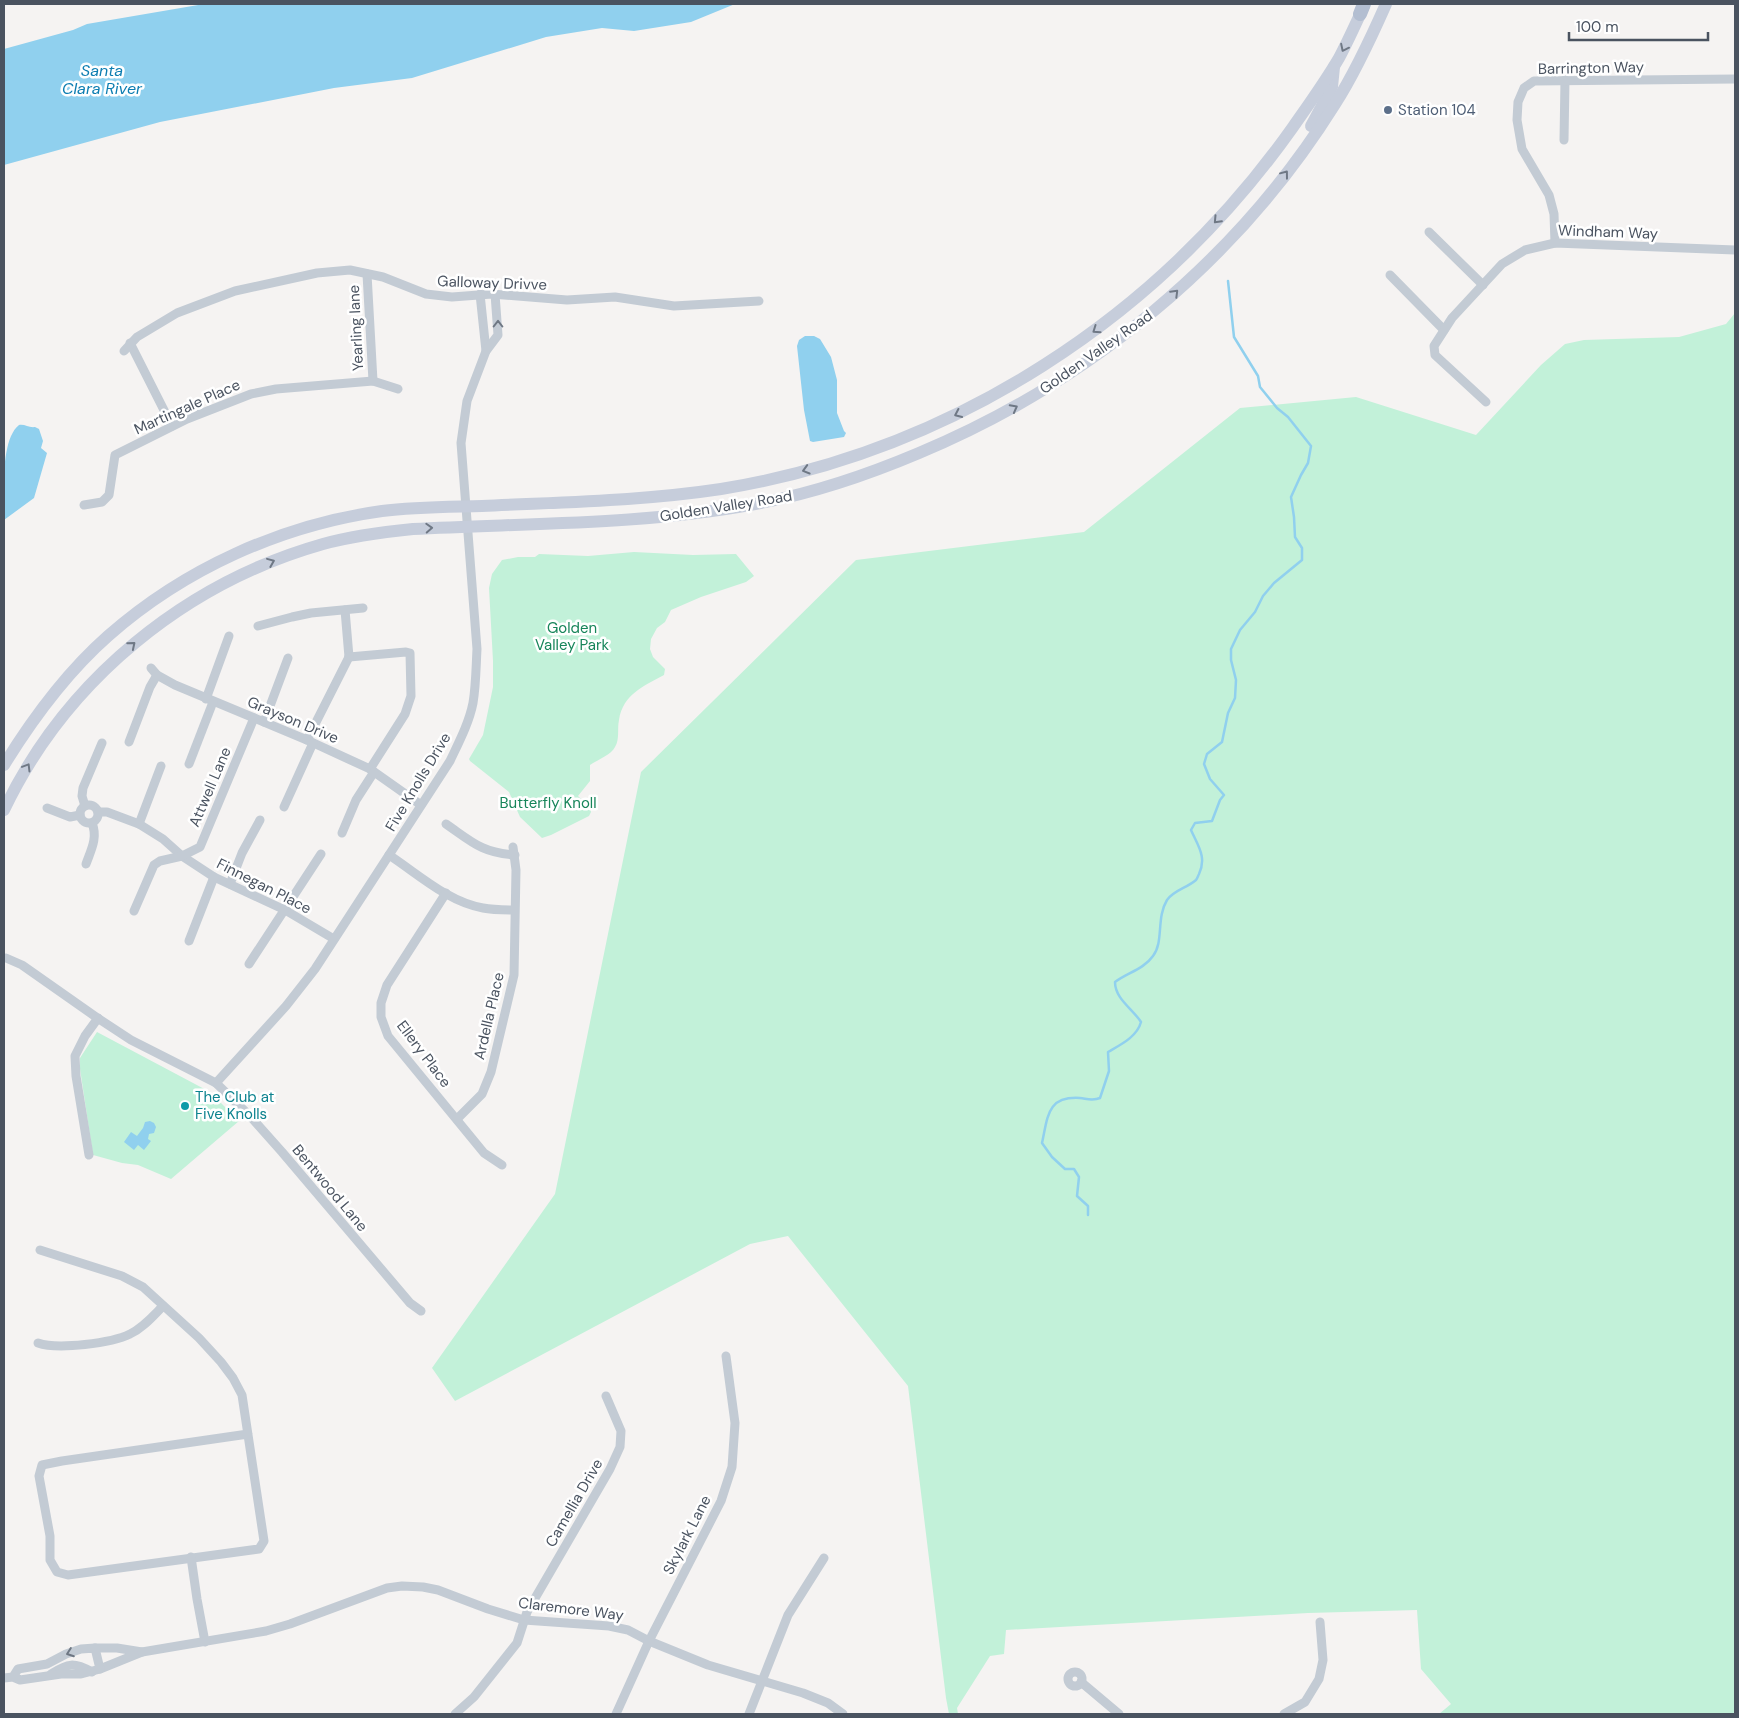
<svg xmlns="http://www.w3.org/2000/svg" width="1739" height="1718" viewBox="0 0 1739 1718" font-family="'DM Sans',sans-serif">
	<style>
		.green { fill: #c2f1d9 }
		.water { fill: #90d0ee }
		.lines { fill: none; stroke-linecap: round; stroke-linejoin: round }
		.stream { stroke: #90d0ee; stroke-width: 2.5 }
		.street { stroke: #c3cbd4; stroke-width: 9 }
		.secondary { stroke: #c6cddb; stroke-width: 12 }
		.primary { stroke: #b3bed1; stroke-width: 14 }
		.oneway { stroke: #6f7885 }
		.oneway2 { stroke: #6e7783 }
		.service-dot { fill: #5c6f8a; stroke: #fff; stroke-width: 2 }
		.culture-dot { fill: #0f9aa8; stroke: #fff; stroke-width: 2 }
		.labels { text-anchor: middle; stroke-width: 5; stroke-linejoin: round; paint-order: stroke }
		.street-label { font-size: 15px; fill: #4a5360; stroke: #fff }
		.service-label { font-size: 15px; fill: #4e5e75; stroke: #fff; text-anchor: start }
		.park-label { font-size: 15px; fill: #17855a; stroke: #fff }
		.culture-label { font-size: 15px; fill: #0d838f; stroke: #fff; text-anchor: start }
		.water-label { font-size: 16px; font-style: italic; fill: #0c7db1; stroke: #fff }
	</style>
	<rect width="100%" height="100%" fill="#f5f3f2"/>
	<g class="green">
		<path d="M1735,313V1714H1439L1451,1704L1421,1669L1417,1610L1308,1613L1006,1630L1004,1654L990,1656L957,1708L958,1714H949L946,1698L908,1386L788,1236L750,1244L455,1401L432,1368L555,1194L641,772L856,560L1084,532L1240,408L1356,397L1476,435L1541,365L1565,344L1584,340L1679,337L1726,324Z"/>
		<path d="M634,552L693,555L736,554L754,576L746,582L701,597L671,610L665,622L657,628L651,639L650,649L653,657L665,669L664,675C644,686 623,694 619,720C617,729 620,739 615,747C611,755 597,760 590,765V781L578,796L590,808L591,812L589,816L551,835L542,838L520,817L509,792L470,761L469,759L483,735L493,687V661L489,588L492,574L502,560L518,557H535L539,554L588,556Z"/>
		<path d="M97,1032L210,1092L239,1121L171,1179L138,1165L122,1163L93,1155L80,1069V1058Z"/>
	</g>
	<g class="water">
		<path d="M204,4H735L691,22L634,31L602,28L546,37L412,78L334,88L160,122L4,165V49L73,30L87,24Z"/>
		<path d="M805,336H814L820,339L831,357L837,380V413L844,431L846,433L844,437L813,442L810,441L804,410L797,346L799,340Z"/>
		<path d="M19,425C25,424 29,428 35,427L39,429L43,441L41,448L47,453L34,498L4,520C4,496 0,440 19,425Z"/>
		<path d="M150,1121L154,1123L156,1127L154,1133L149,1134L148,1139L151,1141L144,1150L138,1145L134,1150L124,1142L131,1132L137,1136L143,1128L145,1122Z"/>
	</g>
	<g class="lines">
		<path class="stream" d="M1088,1215V1206L1077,1196L1079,1177L1074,1169H1065L1052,1157L1042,1143C1048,1116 1047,1096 1080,1098C1088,1099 1093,1101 1100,1098L1109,1071L1108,1052C1120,1045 1137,1037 1141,1022C1133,1009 1115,999 1115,982C1127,973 1144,969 1153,956C1164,942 1156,918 1167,900C1174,890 1187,888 1196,880C1197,879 1198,876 1199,874C1207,857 1198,846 1191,830L1195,823L1212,821L1220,800L1224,795L1210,779L1204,764L1207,754L1222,742L1228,713L1235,698L1236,680L1231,660V649L1240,630L1255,612L1263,596L1274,583L1302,560V548L1295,537L1294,517L1291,497L1301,475L1308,463L1311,446L1288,417L1277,408L1260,387L1258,376L1234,337L1228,281"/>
		<g class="street">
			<path d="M1564,140L1565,80"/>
			<path d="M1429,232L1483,285"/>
			<path d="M1555,243L1554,214L1549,195L1522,149L1517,120L1518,102L1524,88L1534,81L1735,79"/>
			<path d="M367,274L373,381"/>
			<path d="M1390,275L1444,330"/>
			<path d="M480,294L486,351"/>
			<path d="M130,343L172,426"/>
			<path d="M124,351L137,337L177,313L235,291L317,273L350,270L383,277L426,294L452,297L492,294L567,300L615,297L674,306L759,301"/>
			<path d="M1486,402L1435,355L1434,346L1452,318L1502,264L1525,250L1555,243L1735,250"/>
			<path d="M84,505L102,502L109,495L115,455L187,419L251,394L276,389L373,381L398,389"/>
			<path d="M345,610L349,657"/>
			<path d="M258,626L292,617L311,613L363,608"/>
			<path d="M349,657L406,652L410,653L411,696L405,714L370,769"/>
			<path d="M151,668L157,675L175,685L307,740L370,769L421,805"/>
			<path d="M206,699L229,636"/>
			<path d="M264,722L288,658"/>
			<path d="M307,740L349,657"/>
			<path d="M129,742L150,687L157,675"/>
			<path d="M189,764L213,702"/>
			<circle cx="89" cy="814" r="9"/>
			<path d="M85,806L82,796L83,788L102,743"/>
			<path d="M284,807L313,743"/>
			<path d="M47,808L70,817L80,815"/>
			<path d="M98,812H107L139,824L163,839L182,856L214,877L285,910L334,939"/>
			<path d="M139,824L161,766"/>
			<path d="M446,824C472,842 482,853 515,855"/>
			<path d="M342,833L356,800L374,772"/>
			<path d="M389,855C418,874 448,902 483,908C493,910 504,910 514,910"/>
			<path d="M86,864C91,850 98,838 92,823"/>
			<path d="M230,884L242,853L260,820"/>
			<path d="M446,893L387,985L381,1003V1017L388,1036L484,1153L502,1165"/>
			<path d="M134,911L154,865L160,861L182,856L200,847L254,718"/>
			<path d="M189,941L214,877"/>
			<path d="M6,958L22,965L96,1017L131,1040L216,1083L250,1116L282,1152L410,1303L421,1311"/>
			<path d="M249,964L321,854"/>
			<path d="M216,1083L286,1006L315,969L450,761C459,742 469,723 473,703C476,685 476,667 477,649L461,443L467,401L486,351L498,335L495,294"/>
			<path d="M457,1119L482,1094L491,1072L514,975L516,870L513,847"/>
			<path d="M89,1155L76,1076L75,1056L85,1036L98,1018"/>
			<path d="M40,1250L122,1276L143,1287L199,1338L221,1362L233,1378L242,1395L264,1541L259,1549L68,1575L57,1572L50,1560V1536L39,1476L42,1465L62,1461L248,1434"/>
			<path d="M38,1343C58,1350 112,1343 130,1334C143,1328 153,1316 163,1306"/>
			<path d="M191,1557L197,1599L205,1642"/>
			<path d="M95,1648H117L142,1652L100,1669"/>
			<path d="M142,1652L266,1631L290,1624L387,1588L402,1586L423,1587L438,1590L488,1609L524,1620L609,1626L628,1630L649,1641L708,1665L803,1693L828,1703L843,1714"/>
			<circle cx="1075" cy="1679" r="7"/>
			<path d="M51,1674C68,1663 74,1662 92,1672"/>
			<path d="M4,1678L13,1677L20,1680L61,1674H81L100,1669L95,1648L81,1649L66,1654L47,1664L18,1669L13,1677"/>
			<path d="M1081,1682L1119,1714"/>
			<path d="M455,1714L474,1697L517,1643L527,1612L610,1469L620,1447L621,1431L606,1396"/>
			<path d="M616,1714L649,1641L721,1501L732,1467L735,1423L726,1356"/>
			<path d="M749,1714L788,1615L824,1558"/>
			<path d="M1284,1714L1305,1702L1319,1679L1323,1660L1320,1622"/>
		</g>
		<g class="secondary">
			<path d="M1311,126L1332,87L1334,67"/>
			<path d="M4,765C33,718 66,673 108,636C184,569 281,525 382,511C415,507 449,507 482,506C562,502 642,501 721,489C953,451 1158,318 1293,127C1309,104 1325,82 1339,58C1348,41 1356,23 1364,6"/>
			<path d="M4,810C66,680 185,583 323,544C352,536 383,532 413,529C527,523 642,525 755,504C811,494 867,475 919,453C1089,382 1237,261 1335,104C1355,73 1371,38 1386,4"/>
		</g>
		<path class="primary" d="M1360,14L1364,4"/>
	</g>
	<defs><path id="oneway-chevron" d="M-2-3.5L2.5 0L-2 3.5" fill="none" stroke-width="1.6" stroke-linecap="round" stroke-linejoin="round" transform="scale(1.25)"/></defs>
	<g class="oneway">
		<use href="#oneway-chevron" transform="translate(1344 48) rotate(116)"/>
		<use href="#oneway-chevron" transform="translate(1285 174) rotate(-53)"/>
		<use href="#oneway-chevron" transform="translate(1217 220) rotate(133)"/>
		<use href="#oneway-chevron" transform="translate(1175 293) rotate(-45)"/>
		<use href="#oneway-chevron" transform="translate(1096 330) rotate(145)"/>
		<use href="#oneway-chevron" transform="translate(1014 408) rotate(-28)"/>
		<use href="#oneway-chevron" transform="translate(958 414) rotate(155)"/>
		<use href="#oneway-chevron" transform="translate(806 470) rotate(164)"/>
		<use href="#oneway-chevron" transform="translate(429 528) rotate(-3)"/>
		<use href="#oneway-chevron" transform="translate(271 562) rotate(-22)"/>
		<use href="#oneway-chevron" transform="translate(132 645) rotate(-40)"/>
		<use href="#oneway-chevron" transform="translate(27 767) rotate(-59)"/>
	</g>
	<g class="oneway2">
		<use href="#oneway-chevron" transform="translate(498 324) rotate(-90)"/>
		<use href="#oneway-chevron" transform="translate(70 1653) rotate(160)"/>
	</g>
	<circle class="service-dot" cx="1388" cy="110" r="5"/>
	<circle class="culture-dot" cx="185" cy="1106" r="5"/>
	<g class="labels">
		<g class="street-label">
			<text transform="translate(1591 68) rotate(-1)" y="5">Barrington Way</text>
			<text transform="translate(1608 232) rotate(2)" y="5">Windham Way</text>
			<text transform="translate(492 283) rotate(2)" y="5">Galloway Drivve</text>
			<text transform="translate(356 328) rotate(-93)" y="5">Yearling lane</text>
			<text transform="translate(1096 352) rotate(-35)" y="5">Golden Valley Road</text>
			<text transform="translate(187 407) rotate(-24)" y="5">Martingale Place</text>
			<text transform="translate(726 506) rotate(-9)" y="5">Golden Valley Road</text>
			<text transform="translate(293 720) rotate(23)" y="5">Grayson Drive</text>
			<text transform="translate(418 782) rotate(-59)" y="5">Five Knolls Drive</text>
			<text transform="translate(210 787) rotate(-67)" y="5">Attwell Lane</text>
			<text transform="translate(264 886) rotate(27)" y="5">Finnegan Place</text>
			<text transform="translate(489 1016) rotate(-77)" y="5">Ardella Place</text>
			<text transform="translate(424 1054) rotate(53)" y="5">Ellery Place</text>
			<text transform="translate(330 1188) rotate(50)" y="5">Bentwood Lane</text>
			<text transform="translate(574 1503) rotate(-60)" y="5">Camellia Drive</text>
			<text transform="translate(687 1535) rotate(-63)" y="5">Skylark Lane</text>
			<text transform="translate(571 1609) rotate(7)" y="5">Claremore Way</text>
		</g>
		<g class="service-label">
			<text x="1398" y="115">Station 104</text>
		</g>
		<g class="park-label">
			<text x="572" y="633">Golden<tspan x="572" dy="17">Valley Park</tspan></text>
			<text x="548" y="808">Butterfly Knoll</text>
		</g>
		<g class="culture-label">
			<text x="195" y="1102">The Club at<tspan x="195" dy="17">Five Knolls</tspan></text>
		</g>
		<g class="water-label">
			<text x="102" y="76">Santa<tspan x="102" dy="18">Clara River</tspan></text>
		</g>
	</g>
	<rect width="1739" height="1718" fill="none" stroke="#4a5360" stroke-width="10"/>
	<path d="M1569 32v8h139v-8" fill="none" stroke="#4a5360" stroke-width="2.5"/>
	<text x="1576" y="32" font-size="15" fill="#4a5360" stroke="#ffffff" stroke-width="4" paint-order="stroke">100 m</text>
</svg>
